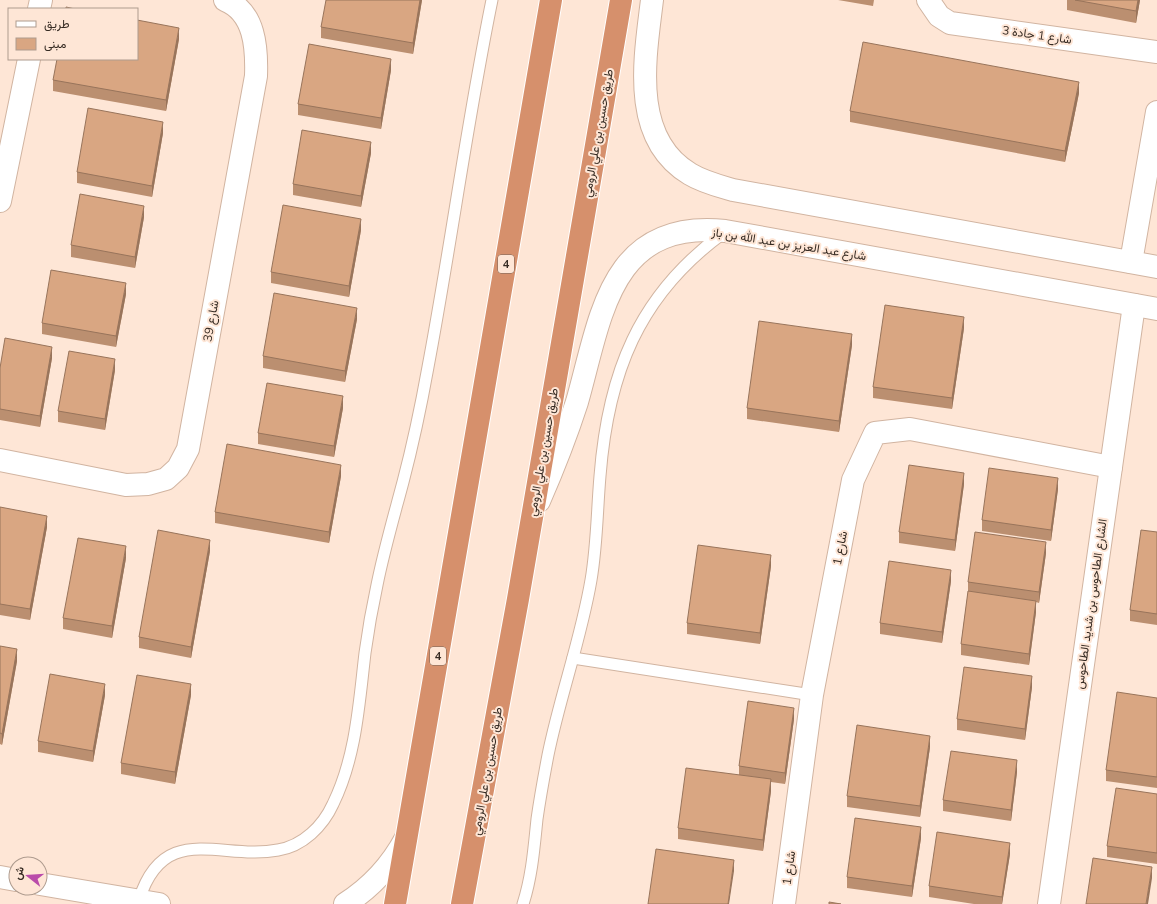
<svg xmlns="http://www.w3.org/2000/svg" width="1157" height="904" viewBox="0 0 1157 904" font-family="'Nunito Sans',Vazirmatn,sans-serif">
	<style>
		.lines { fill: none; stroke-linecap: round; stroke-linejoin: round }
		.service-casing { stroke: #d1b4a1; stroke-width: 13 }
		.minor-casing { stroke: #d1b4a1; stroke-width: 24 }
		.tertiary-casing { stroke: #d1b4a1; stroke-width: 24 }
		.secondary-casing { stroke: #d1b4a1; stroke-width: 24 }
		.trunk-casing { stroke: #fff; stroke-width: 24 }
		.service { stroke: #fff; stroke-width: 11 }
		.minor { stroke: #fff; stroke-width: 22 }
		.tertiary { stroke: #fff; stroke-width: 22 }
		.secondary { stroke: #fff; stroke-width: 22 }
		.trunk { stroke: #d6906c; stroke-width: 22 }
		.wall { fill: #bb8f70 }
		.shaded-wall { fill: #98745b }
		.building { fill: #d9a682; stroke: #98745b }
		.labels { text-anchor: middle; stroke-width: 4; stroke-linejoin: round; paint-order: stroke }
		.shield { fill: #fee6d6; stroke: #726359; stroke-width: 1 }
		.shield-label { font-size: 11px; font-weight: bold; fill: #362b23 }
		.street-label { font-size: 12px; fill: #362b23; stroke: #fee6d6 }
	</style>
	<rect width="100%" height="100%" fill="#fee6d6"/>
	<g class="lines">
		<g class="service-casing">
			<g id="service">
				<path d="M573,658L812,695"/>
				<path d="M139,900C164,820 222,861 278,850C303,846 323,826 333,804C356,757 359,704 365,653C368,631 372,608 377,585C384,550 394,516 403,482C413,444 421,406 428,367C451,245 467,122 492,0"/>
				<path d="M523,904C532,876 534,848 537,819C540,798 544,776 548,755C560,696 581,639 591,580C597,545 597,511 600,476C608,374 638,296 722,234"/>
			</g>
		</g>
		<g class="minor-casing">
			<g id="minor">
				<path d="M928,0L939,16L950,23L1157,52"/>
				<path d="M39,9L41,0"/>
				<path d="M0,201L29,59"/>
				<path d="M1131,262L1157,112"/>
				<path d="M0,460L126,485L148,484L166,479L178,468L188,449L256,76C257,48 255,12 225,0"/>
				<path d="M784,904L812,695L853,480L875,433L910,429L1111,467"/>
				<path d="M1049,904L1134,305"/>
			</g>
		</g>
		<g class="tertiary-casing">
			<g id="tertiary">
				<path d="M652,0C645,58 630,138 690,174C703,182 719,186 733,190L1157,267"/>
				<path d="M539,501C553,469 566,436 577,402C601,318 609,219 725,231L1157,309"/>
			</g>
		</g>
		<g class="secondary-casing">
			<g id="secondary">
				<path d="M0,877L16,880"/>
				<path d="M40,884L159,904"/>
				<path d="M345,904C372,887 391,866 406,838"/>
			</g>
		</g>
		<g class="trunk-casing">
			<g id="trunk">
				<path d="M395,904L551,0"/>
				<path d="M462,904L518,599L621,0"/>
			</g>
		</g>
		<use href="#service" class="service"/>
		<use href="#minor" class="minor"/>
		<use href="#tertiary" class="tertiary"/>
		<use href="#secondary" class="secondary"/>
		<use href="#trunk" class="trunk"/>
	</g>
	<g class="wall">
		<path d="M422,0L413,54L321,38V27Z"/>
		<path d="M838,0H874L873,6Z"/>
		<path d="M1067,0H1140L1136,23L1067,10Z"/>
		<path d="M179,39L166,111L53,91V80Z"/>
		<path d="M391,70L381,129L298,115V104Z"/>
		<path d="M1079,93L1065,162L850,122V111Z"/>
		<path d="M163,133L152,197L77,183V172Z"/>
		<path d="M371,153L361,207L293,195V184Z"/>
		<path d="M144,217L135,268L71,257V245Z"/>
		<path d="M361,230L349,297L271,283V272Z"/>
		<path d="M126,294L116,347L42,334V323Z"/>
		<path d="M357,319L345,382L263,368V356Z"/>
		<path d="M964,328L952,409L873,398V387Z"/>
		<path d="M852,345L839,432L747,419V408Z"/>
		<path d="M52,358L40,427L0,420V368Z"/>
		<path d="M115,370L105,430L58,422V411Z"/>
		<path d="M343,408L334,457L258,444V433Z"/>
		<path d="M341,476L329,543L215,523V512Z"/>
		<path d="M964,484L955,551L899,543V532Z"/>
		<path d="M1058,489L1051,541L982,531V520Z"/>
		<path d="M0,507L47,527L30,620L0,615Z"/>
		<path d="M1157,532V625L1130,621V610Z"/>
		<path d="M210,551L191,658L139,648V637Z"/>
		<path d="M1046,553L1039,603L1036,602V612L1029,665L961,655V644L968,592V582Z"/>
		<path d="M126,558L112,638L63,629V618Z"/>
		<path d="M771,566L760,644L687,634V623Z"/>
		<path d="M951,581L942,643L880,634V623Z"/>
		<path d="M0,646L17,661L2,745L0,744Z"/>
		<path d="M1032,687L1025,740L957,730V719Z"/>
		<path d="M105,695L93,762L38,752V741Z"/>
		<path d="M191,695L175,784L121,774V763Z"/>
		<path d="M1157,698V788L1106,781V770Z"/>
		<path d="M794,719L785,784L771,782V791L763,851L678,839V828L739,775V766Z"/>
		<path d="M930,747L920,817L847,807V796Z"/>
		<path d="M1017,772L1011,821L943,811V800Z"/>
		<path d="M1157,794V864L1107,857V846Z"/>
		<path d="M921,838L912,897L847,888V877Z"/>
		<path d="M1010,854L1002,904H974L929,897V886Z"/>
	</g>
	<g class="shaded-wall">
		<path d="M420,0H422L413,54V43Z"/>
		<path d="M1138,0H1140L1136,23V11Z"/>
		<path d="M179,28V39L166,111V100Z"/>
		<path d="M391,59V70L381,129V118Z"/>
		<path d="M1079,82V93L1065,162V151Z"/>
		<path d="M163,122V133L152,197V186Z"/>
		<path d="M371,142V153L361,207V196Z"/>
		<path d="M144,206V217L135,268V257Z"/>
		<path d="M361,219V230L349,297V286Z"/>
		<path d="M126,283V294L116,347V336Z"/>
		<path d="M357,308V319L345,382V371Z"/>
		<path d="M964,317V328L952,409V398Z"/>
		<path d="M852,334V345L839,432V421Z"/>
		<path d="M52,347V358L40,427V416Z"/>
		<path d="M115,359V370L105,430V419Z"/>
		<path d="M343,396V408L334,457V446Z"/>
		<path d="M341,465V476L329,543V532Z"/>
		<path d="M964,473V484L955,551V540Z"/>
		<path d="M1058,478V489L1051,541V530Z"/>
		<path d="M47,516V527L30,620V609Z"/>
		<path d="M210,540V551L191,658V647Z"/>
		<path d="M1046,542V553L1039,603V592Z"/>
		<path d="M126,546V558L112,638V626Z"/>
		<path d="M771,555V566L760,644V633Z"/>
		<path d="M951,570V581L942,643V632Z"/>
		<path d="M1036,601V612L1029,665V654Z"/>
		<path d="M17,649V661L2,745V734Z"/>
		<path d="M1032,676V687L1025,740V729Z"/>
		<path d="M105,684V695L93,762V751Z"/>
		<path d="M191,684V695L175,784V772Z"/>
		<path d="M794,708V719L785,784V773Z"/>
		<path d="M930,736V747L920,817V806Z"/>
		<path d="M1017,760V772L1011,821V810Z"/>
		<path d="M771,779V791L763,851V840Z"/>
		<path d="M921,827V838L912,897V886Z"/>
		<path d="M1010,843V854L1002,904V897Z"/>
		<path d="M734,860V871L729,904H728Z"/>
		<path d="M1152,867V878L1148,904H1146Z"/>
	</g>
	<g class="building">
		<path d="M326,0H420L413,43L321,27Z"/>
		<path d="M1075,0H1138L1136,11Z"/>
		<path d="M66,7L75,9H66Z"/>
		<path d="M137,20L179,28L166,100L53,80L57,59H137Z"/>
		<path d="M863,42L1079,82L1065,151L850,111Z"/>
		<path d="M309,44L391,59L381,118L298,104Z"/>
		<path d="M88,108L163,122L152,186L77,172Z"/>
		<path d="M302,130L371,142L361,196L293,184Z"/>
		<path d="M80,194L144,206L135,257L71,245Z"/>
		<path d="M283,205L361,219L349,286L271,272Z"/>
		<path d="M51,270L126,283L116,336L42,323Z"/>
		<path d="M274,293L357,308L345,371L263,356Z"/>
		<path d="M885,305L964,317L952,398L873,387Z"/>
		<path d="M759,321L852,334L839,421L747,408Z"/>
		<path d="M5,338L52,347L40,416L0,409V368Z"/>
		<path d="M69,351L115,359L105,419L58,411Z"/>
		<path d="M267,383L343,396L334,446L258,433Z"/>
		<path d="M227,444L341,465L329,532L215,512Z"/>
		<path d="M909,465L964,473L955,540L899,532Z"/>
		<path d="M989,468L1058,478L1051,530L982,520Z"/>
		<path d="M0,507L47,516L30,609L0,604Z"/>
		<path d="M158,530L210,540L191,647L139,637Z"/>
		<path d="M1141,530L1157,532V614L1130,610Z"/>
		<path d="M975,532L1046,542L1039,592L968,582Z"/>
		<path d="M78,538L126,546L112,626L63,618Z"/>
		<path d="M698,545L771,555L760,633L687,623Z"/>
		<path d="M889,561L951,570L942,632L880,623Z"/>
		<path d="M968,591L1036,601L1029,654L961,644Z"/>
		<path d="M0,646L17,649L2,734L0,733Z"/>
		<path d="M964,667L1032,676L1025,729L957,719Z"/>
		<path d="M50,674L105,684L93,751L38,741Z"/>
		<path d="M137,675L191,684L175,772L121,763Z"/>
		<path d="M1117,692L1157,698V777L1106,770Z"/>
		<path d="M748,701L794,708L785,773L739,766Z"/>
		<path d="M857,725L930,736L920,806L847,796Z"/>
		<path d="M951,751L1017,760L1011,810L943,800Z"/>
		<path d="M686,768L771,779L763,840L678,828Z"/>
		<path d="M1116,788L1157,794V853L1107,846Z"/>
		<path d="M855,818L921,827L912,886L847,877Z"/>
		<path d="M937,832L1010,843L1002,897L929,886Z"/>
		<path d="M656,849L734,860L728,904H648Z"/>
		<path d="M1093,858L1152,867L1146,904H1086Z"/>
		<path d="M829,902L841,904H829Z"/>
	</g>
	<g class="labels">
		<g class="shield">
			<rect x="498" y="255" width="16" height="18" rx="3"/>
			<rect x="430" y="647" width="16" height="18" rx="3"/>
		</g>
		<g class="shield-label">
			<text x="506" y="268">4</text>
			<text x="438" y="660">4</text>
		</g>
		<g class="street-label">
			<text transform="translate(1037 35) rotate(8)" y="4">شارع 1 جادة 3</text>
			<text transform="translate(598 133) rotate(-80)" y="4">طريق حسين بن علي الرومي</text>
			<text transform="translate(789 244) rotate(9)" y="4">شارع عبد العزيز بن عبد الله بن باز</text>
			<text transform="translate(211 321) rotate(-80)" y="4">شارع 39</text>
			<text transform="translate(543 452) rotate(-80)" y="4">طريق حسين بن علي الرومي</text>
			<text transform="translate(840 548) rotate(-79)" y="4">شارع 1</text>
			<text transform="translate(1091 604) rotate(-82)" y="4">الشارع الطاحوس بن شديد الطاحوس</text>
			<text transform="translate(487 771) rotate(-80)" y="4">طريق حسين بن علي الرومي</text>
			<text transform="translate(789 868) rotate(-82)" y="4">شارع 1</text>
		</g>
	</g>
	<rect x="8" y="8" width="130" height="52" fill="#fee6d6" stroke="#ae9b8e"/>
	<rect x="16" y="21" width="20" height="6" fill="#ffffff" stroke="#ae9b8e"/>
	<text x="44" y="28" font-size="12" fill="#362b23">طريق</text>
	<rect x="16" y="38" width="20" height="12" fill="#d9a682" stroke="#ae9b8e"/>
	<text x="44" y="48" font-size="12" fill="#362b23">مبنى</text>
	<g transform="translate(28 876) rotate(287)"><circle r="19" fill="#fee6d6" stroke="#ae9b8e"/>
	<path d="M0-3L7 15L0 10L-7 15Z" fill="#ba4caa"/>
	<text y="-6" font-size="11" font-weight="bold" text-anchor="middle" fill="#362b23">ش</text>
	</g>
</svg>
